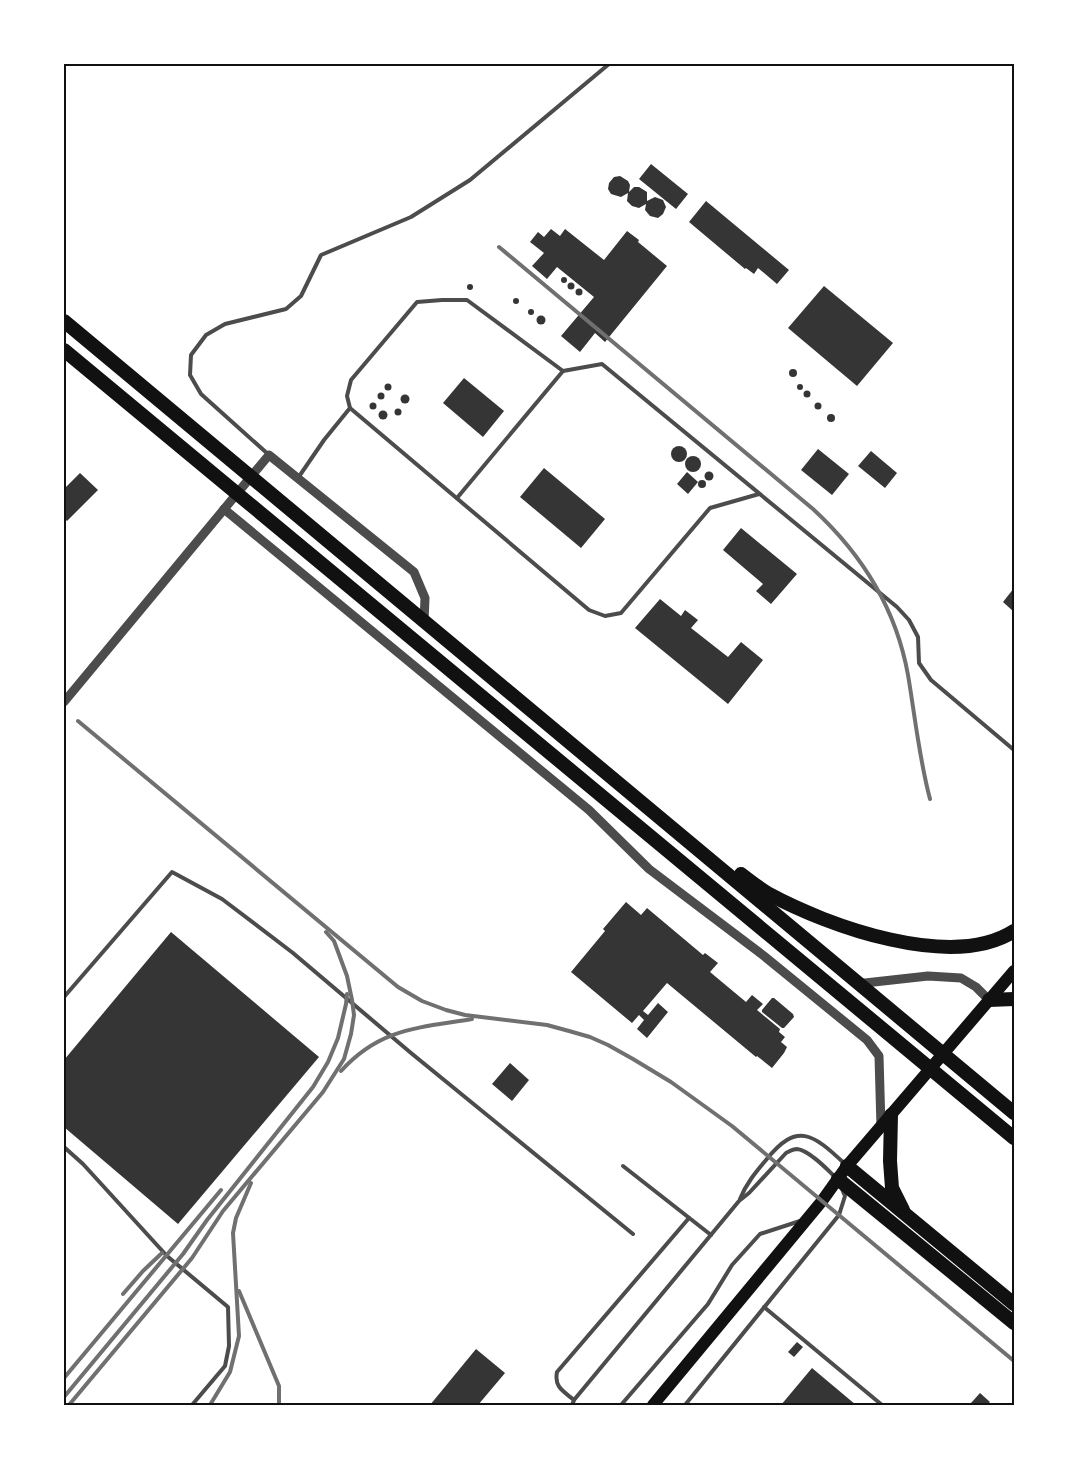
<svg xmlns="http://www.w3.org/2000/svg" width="1078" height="1469" viewBox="0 0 1078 1469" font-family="'PT Sans',sans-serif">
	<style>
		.building { fill: #353535 }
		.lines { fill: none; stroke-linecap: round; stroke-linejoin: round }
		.service { stroke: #4c4c4c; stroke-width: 4 }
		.tertiary { stroke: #4c4c4c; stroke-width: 9 }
		.primary { stroke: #111; stroke-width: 12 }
		.motorway { stroke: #111; stroke-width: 14 }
		.rail { stroke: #707070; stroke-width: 4 }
		.neatline { fill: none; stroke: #111; stroke-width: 2 }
	</style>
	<rect width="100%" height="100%" fill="#fff"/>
	<g class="building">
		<path d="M651,164L688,194L676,209L639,179Z"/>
		<path d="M620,176L628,181L630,185L629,192L634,187H639L647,192V201L655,197L663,200L666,207L663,214L658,218L650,216L645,210L646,204L639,208L632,206L627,201L628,193L621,197L611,194L608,189L609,183L614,177Z"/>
		<path d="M706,201L789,270L777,284L758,268L754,274L746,268L745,269L689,222Z"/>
		<path d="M551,229L560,236L565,229L604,260L627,231L639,240L638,242L667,266L605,342L595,333L580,352L561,336L594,297L557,267L547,279L532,266L544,253L530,242L538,232L544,237Z"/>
		<circle cx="564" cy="280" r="3"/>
		<circle cx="571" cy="286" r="3.5"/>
		<circle cx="470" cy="287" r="3"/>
		<path d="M824,286L893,343L857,386L788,328Z"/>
		<circle cx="579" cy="292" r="3.5"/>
		<circle cx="516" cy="301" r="3"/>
		<circle cx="531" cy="312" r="3"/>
		<circle cx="541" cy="320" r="4.5"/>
		<circle cx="793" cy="373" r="4"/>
		<path d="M464,378L504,411L483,437L443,403Z"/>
		<circle cx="388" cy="387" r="3.5"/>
		<circle cx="800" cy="387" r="3"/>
		<circle cx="807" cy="394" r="3.5"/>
		<circle cx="381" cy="396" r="3.5"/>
		<circle cx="405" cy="399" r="4.5"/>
		<circle cx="373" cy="406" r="3.5"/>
		<circle cx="818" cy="406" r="3.5"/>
		<circle cx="398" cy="412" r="3.5"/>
		<circle cx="383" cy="415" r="4.5"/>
		<circle cx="831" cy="418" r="4"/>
		<circle cx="679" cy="454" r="8"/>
		<path d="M818,449L849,474L832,495L801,470Z"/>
		<path d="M871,451L897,473L885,488L858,466Z"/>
		<circle cx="693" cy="464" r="8"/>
		<path d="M544,468L605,519L581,548L520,497Z"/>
		<circle cx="709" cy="476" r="4.5"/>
		<path d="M687,472L698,482L688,494L677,484Z"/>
		<path d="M80,473L98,490L67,521L64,518V489Z"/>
		<circle cx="702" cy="484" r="4"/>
		<path d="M741,528L797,574L771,604L756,591L763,584L723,550Z"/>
		<path d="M1014,588V612L1003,602Z"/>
		<path d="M660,599L681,616L685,610L698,620L691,628L728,657L741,642L763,660L728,704L635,628Z"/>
		<path d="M626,902L641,915L647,908L703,955L705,953L718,963L710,972L746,1002L752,995L763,1004L757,1010L780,1029L779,1032L785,1037L781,1042L787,1047L784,1053L772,1068L757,1056L756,1057L667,983L643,1011L648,1015L658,1003L668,1012L647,1038L637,1029L644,1020L639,1015L632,1023L571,972L605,931L603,929Z"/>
		<path d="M171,932L319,1057L178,1224L64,1127V1060Z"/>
		<path d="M772,998H774L793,1014L794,1017L784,1028H782L762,1012V1010Z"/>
		<path d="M510,1063L529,1080L512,1101L492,1084Z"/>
		<path d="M797,1342L803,1347L794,1357L788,1352Z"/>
		<path d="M476,1349L505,1373L478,1405H430Z"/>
		<path d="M812,1368L856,1405H781Z"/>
		<path d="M980,1393L990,1402L987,1405H974L971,1403Z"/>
	</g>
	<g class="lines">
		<g class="service">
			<path d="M269,455L201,394L190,375L191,355L206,335L225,324L286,309L301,296L321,255L411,217L470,180L609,64"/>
			<path d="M298,478L324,440L350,408"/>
			<path d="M759,494L710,508L621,613L605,616L589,610L350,408L347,396L351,380L417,302L442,300H467L563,371L602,364L897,607L909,620L918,637L919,663L931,680L1014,750"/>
			<path d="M457,498L563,371"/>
			<path d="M64,997L172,872L222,899L293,953L411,1053L633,1234"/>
			<path d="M64,1147L83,1164L167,1256L228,1307L229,1346L225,1366L192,1405"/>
			<path d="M623,1166L711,1235"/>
			<path d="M740,1199C746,1184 755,1173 766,1160C797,1121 813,1134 845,1164"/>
			<path d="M764,1307L882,1405"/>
			<path d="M574,1400C563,1391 554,1387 557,1372L689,1218"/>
			<path d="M572,1405L574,1400L739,1201L749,1193L786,1153C790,1151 793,1149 797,1149C809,1150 828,1170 836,1178"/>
			<path d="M621,1405L708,1304L732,1265L760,1234L800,1221"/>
			<path d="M685,1405L839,1215L845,1196L842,1189"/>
		</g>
		<g class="tertiary">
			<path d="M224,509L589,810L649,869L764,956L867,1040L879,1056L881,1127"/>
			<path d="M64,702L269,455L414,572L425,598L424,622"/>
			<path d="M856,984L928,976L961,978L976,987L989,1000"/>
		</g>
		<path class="primary" d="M653,1405L822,1201L847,1166L1014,971"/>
		<g class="motorway">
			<path d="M64,321L1014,1113"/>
			<path d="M64,350L1014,1138"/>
			<path d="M741,874C750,881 759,888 769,894C828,926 952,971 1014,931"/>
			<path d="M989,1000L1014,999"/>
			<path d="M891,1115L890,1161L892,1188L903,1210"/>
			<path d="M847,1166L1014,1304"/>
			<path d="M838,1179L1014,1323"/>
		</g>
		<g class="rail">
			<path d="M499,247L813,509C863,555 896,608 908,675C915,716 919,758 930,799"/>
			<path d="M78,721L398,987L422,1001L446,1010L465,1015L547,1025L569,1031L590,1037L608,1045L633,1059L671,1082L732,1126L1014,1361"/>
			<path d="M341,1071C380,1028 418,1028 472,1019"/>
			<path d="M239,1291L279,1386V1405"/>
			<path d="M123,1294L143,1271L162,1253"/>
			<path d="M64,1378L221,1190"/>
			<path d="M64,1397L183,1254L207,1220L313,1087L328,1062L338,1038L346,1004L347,994"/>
			<path d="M69,1405L192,1258L223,1211L323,1092L344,1059L351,1034L354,1015L352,1000L347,976L334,941L326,932"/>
			<path d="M210,1405L230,1372L239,1336L233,1233L236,1218L251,1183"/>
		</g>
	</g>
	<rect width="1078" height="1469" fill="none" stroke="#ffffff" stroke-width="130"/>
	<rect x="65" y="65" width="948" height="1339" class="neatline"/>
</svg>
